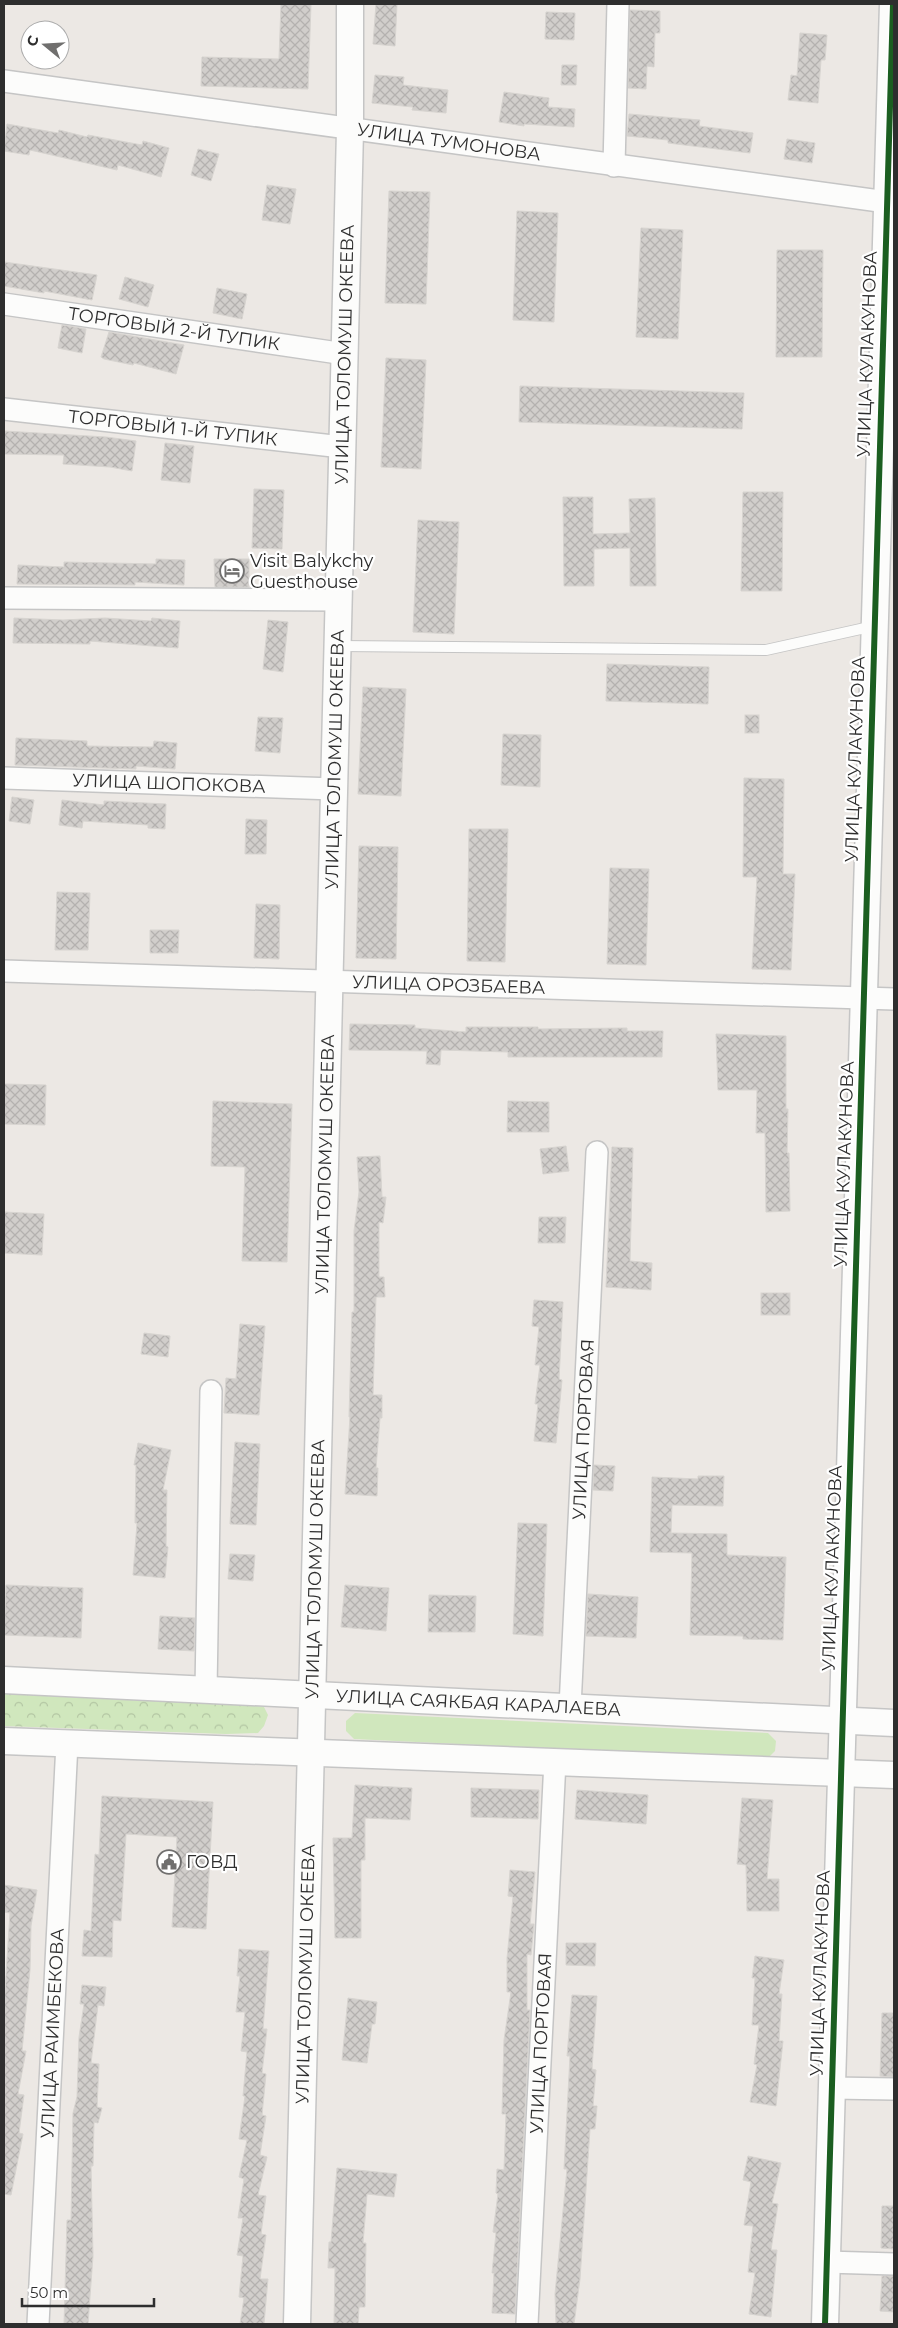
<svg xmlns="http://www.w3.org/2000/svg" width="898" height="2328" viewBox="0 0 898 2328" font-family="Montserrat,sans-serif">
	<style>
		.grass { fill: #d0e7bd }
		.forest { fill: url(#forest-crowns) }
		.building { fill: url(#building-cross-hatch); stroke: #d7d4d0 }
		.lines { fill: none; stroke-linecap: round; stroke-linejoin: round }
		.service-casing { stroke: #c5c5c5; stroke-width: 12 }
		.minor-casing { stroke: #c5c5c5; stroke-width: 24 }
		.tertiary-casing { stroke: #c5c5c5; stroke-width: 29 }
		.service { stroke: #fcfcfb; stroke-width: 10 }
		.minor { stroke: #fcfcfb; stroke-width: 21 }
		.tertiary { stroke: #fcfcfb; stroke-width: 26 }
		.cycleway-casing { stroke: #fff; stroke-width: 9 }
		.cycleway { stroke: #1b5e20; stroke-width: 6 }
		.labels { text-anchor: middle; stroke-width: 4.5; stroke-linejoin: round; paint-order: stroke }
		.street-label { font-size: 18px; fill: #2e2e2e; stroke: #fff }
		.poi-label { font-size: 18px; fill: #2e2e2e; stroke: #fff; text-anchor: start }
	</style>
	<defs>
		<pattern id="forest-crowns" width="20" height="18" patternUnits="userSpaceOnUse" patternTransform="scale(1.25)"><rect width="20" height="18" fill="#d0e7bd"/><path d="M2 6a3 3 0 1 1 6 0M12 15a3 3 0 1 1 6 0" fill="none" stroke="#b3c6a3"/></pattern>
		<pattern id="building-cross-hatch" width="8" height="8" patternUnits="userSpaceOnUse" patternTransform="scale(1.25)"><rect width="8" height="8" fill="#d1cecb"/><path d="M0 0l8 8M0 8l8-8" fill="none" stroke="#b4b1af"/></pattern>
	</defs>
	<rect width="100%" height="100%" fill="#ece8e4"/>
	<path class="grass" d="M355,1713L768,1733L776,1741L775,1751L767,1759L354,1739L346,1731V1721Z"/>
	<path class="forest" d="M4,1692L155,1697L257,1706L264,1707L268,1715L264,1726L258,1733L226,1734L4,1726Z"/>
	<g class="building">
		<path d="M281,4H311L308,89L201,86L202,57L279,59Z"/>
		<path d="M376,4H397L395,46L373,44Z"/>
		<path d="M630,10L660,11V33H655L654,67L647,66L646,89L628,88Z"/>
		<path d="M546,12L575,13L574,40L545,39Z"/>
		<path d="M800,33L827,35L825,60H821L818,103L788,100L791,75L797,76Z"/>
		<path d="M562,65H577L576,85H561Z"/>
		<path d="M375,75L404,77L403,85L448,90L446,113L412,110L413,107L372,103Z"/>
		<path d="M504,92L549,98L548,107L575,109L574,127L524,124V126L499,122Z"/>
		<path d="M629,114L700,120L699,126L753,133L750,153L668,143V140L627,136Z"/>
		<path d="M7,124L58,133L59,130L87,137L88,135L142,145L143,141L169,148L161,177L118,165L117,170L30,150L29,155L4,151Z"/>
		<path d="M787,139L815,143L812,163L784,159Z"/>
		<path d="M198,149L219,154L211,181L191,175Z"/>
		<path d="M267,185L296,189L290,224L262,220Z"/>
		<path d="M389,191L430,192L426,304L385,303Z"/>
		<path d="M517,211L558,213L554,322L513,320Z"/>
		<path d="M641,228L683,230L678,339L636,337Z"/>
		<path d="M777,250H823L822,357H776Z"/>
		<path d="M4,262L97,275L92,300L44,291V293L4,286Z"/>
		<path d="M125,277L154,285L148,307L119,299Z"/>
		<path d="M217,288L247,294L242,319L213,313Z"/>
		<path d="M62,325L86,329L82,353L58,348Z"/>
		<path d="M109,332L184,345L176,374L134,363L133,365L104,359L101,357Z"/>
		<path d="M386,358L426,360L421,469L381,467Z"/>
		<path d="M520,386L744,393L742,429L519,422Z"/>
		<path d="M4,431L106,437L136,441L132,471L110,467L63,464L64,455L4,454Z"/>
		<path d="M165,443L194,446L190,483L161,480Z"/>
		<path d="M254,489L284,490L282,549L252,548Z"/>
		<path d="M743,492H783L782,591H741Z"/>
		<path d="M563,497H593V534L630,533L629,499L655,498L656,586H630V548L594,549V586H564Z"/>
		<path d="M418,520L459,522L454,634L413,632Z"/>
		<path d="M156,559L185,560L184,585L135,582V585L17,584L18,565L64,567V562L156,564Z"/>
		<path d="M214,559H249V587H215Z"/>
		<path d="M14,618L63,620L105,618L151,621L152,618L180,621L178,648L90,641V644L13,643Z"/>
		<path d="M268,620L288,622L283,672L263,669Z"/>
		<path d="M607,664L709,667L708,704L606,701Z"/>
		<path d="M363,687L406,689L401,796L358,794Z"/>
		<rect x="745" y="715" width="14" height="18"/>
		<path d="M258,717L283,718L280,753L255,751Z"/>
		<path d="M503,734L541,735L540,787L501,785Z"/>
		<path d="M16,738L87,741V746L153,747L154,741L177,743L175,769L136,766V769L15,765Z"/>
		<path d="M744,778L784,779L783,874H795L791,970L752,969L757,877H743Z"/>
		<path d="M12,797L34,800L30,824L9,821Z"/>
		<path d="M62,800L104,805V801L166,804L165,829L148,828V825L83,821L82,828L59,825Z"/>
		<path d="M246,819L267,820L266,854H245Z"/>
		<path d="M469,829H508L505,962L467,961Z"/>
		<path d="M359,846L398,847L396,959L356,958Z"/>
		<path d="M610,868L649,869L646,965L607,964Z"/>
		<path d="M57,892L90,893L88,950H55Z"/>
		<path d="M256,904L280,905L279,959L254,958Z"/>
		<path d="M150,930H179L178,953H150Z"/>
		<path d="M350,1024L415,1025V1028L466,1032V1027H538V1029L627,1028V1031H663L662,1057H508V1052L441,1050L440,1065L426,1064L427,1051L349,1050Z"/>
		<path d="M716,1034L786,1036V1109H788L787,1153H789L790,1211L766,1212L765,1133H756L757,1090H718Z"/>
		<path d="M4,1084L46,1085L45,1125L4,1124Z"/>
		<path d="M213,1101L292,1104L287,1262L242,1261L245,1167L211,1166Z"/>
		<path d="M508,1101L549,1102V1132H507Z"/>
		<path d="M566,1146L569,1171L543,1174L540,1149Z"/>
		<path d="M612,1147L633,1148L630,1261L652,1263L651,1290L606,1287Z"/>
		<path d="M380,1156L382,1197H386L383,1223L379,1222V1277H384L385,1297H376L373,1395H382V1418H380L376,1468H378L377,1496L345,1494L350,1417H349L352,1312H354V1231L359,1192L357,1157Z"/>
		<path d="M4,1212L44,1214L42,1255L4,1253Z"/>
		<path d="M539,1217H566L565,1243H538Z"/>
		<rect x="761" y="1293" width="29" height="22"/>
		<path d="M534,1300L563,1302L559,1379L562,1380L556,1443L534,1441L538,1404H535L540,1365H535L539,1327L532,1326Z"/>
		<path d="M240,1324L265,1326L259,1415L224,1413L226,1378L236,1379Z"/>
		<path d="M144,1333L170,1336L168,1357L141,1354Z"/>
		<path d="M235,1442L260,1444L256,1525L230,1524Z"/>
		<path d="M138,1443L171,1450L163,1490H167L166,1546L168,1547L165,1578L133,1575L137,1523H135L136,1465H134Z"/>
		<path d="M594,1465L615,1466L613,1491L593,1490Z"/>
		<path d="M698,1476H724L723,1506L672,1505L671,1533L727,1534V1555L786,1557L783,1640L743,1639V1636L690,1635L692,1553L650,1552L652,1477L698,1479Z"/>
		<path d="M518,1523L547,1524L543,1636L513,1634Z"/>
		<path d="M230,1554L255,1555L253,1581L228,1579Z"/>
		<path d="M6,1585L83,1588L81,1638L4,1635Z"/>
		<path d="M345,1585L389,1588L386,1631L341,1627Z"/>
		<path d="M588,1594L638,1597L636,1638L586,1636Z"/>
		<path d="M429,1595L476,1596L475,1632H428Z"/>
		<path d="M160,1616L195,1618L194,1651L158,1649Z"/>
		<path d="M355,1785L412,1788L410,1820L365,1818V1860H361V1938H335L333,1838H352Z"/>
		<path d="M471,1788L539,1790L538,1819L471,1817Z"/>
		<path d="M577,1790L648,1795L646,1824L575,1819Z"/>
		<path d="M102,1796L213,1802L206,1929L172,1927L177,1837L126,1834L121,1921L113,1920L112,1957L82,1956L84,1930L91,1931L95,1854L99,1855Z"/>
		<path d="M742,1798L773,1800L767,1879H779V1911H747L746,1865L737,1864Z"/>
		<path d="M510,1870L535,1872L530,1924H534L531,1955L527,1954V2010H530L515,2314L492,2313L494,2273H492L496,2233L493,2232L498,2194L496,2193L497,2169L504,2170L506,2114H502L504,2040L511,1992H507V1958L513,1897L508,1896Z"/>
		<path d="M4,1885L37,1890L31,1926L30,1970L22,2051H26L18,2094L24,2095L19,2133L23,2134L11,2195L4,2194V2005L10,1913L4,1912Z"/>
		<path d="M566,1943H596L595,1966L566,1965Z"/>
		<path d="M239,1949L269,1951L263,2029H267L262,2073L266,2074L262,2115L266,2116L260,2155L267,2157L258,2195L266,2196L261,2234L266,2235L260,2279H268L264,2324H240L244,2298L239,2297L243,2256L237,2255L243,2218H238L244,2179L239,2177L247,2140L239,2139L245,2096H243L247,2052L241,2051L245,2012H236L240,1976H237Z"/>
		<path d="M755,1956L784,1960L779,1994H782L779,2041H783L776,2106L750,2102L757,2065L754,2064L759,2025H752L755,1978H752Z"/>
		<path d="M82,1985L106,1987L104,2006L98,2005L91,2063L99,2064L97,2107L102,2108L98,2123L94,2122L93,2166H91L93,2256L88,2324H64L67,2220H71L73,2113L77,2097L79,2037L84,2004H80Z"/>
		<path d="M572,1995L597,1996L592,2069L596,2070L593,2106H597L595,2129H590L580,2279L574,2324H556L555,2294L567,2169H564L570,2056H567Z"/>
		<path d="M348,1998L377,2002L375,2024H372L367,2063L342,2060Z"/>
		<path d="M882,2013H894V2077L880,2076Z"/>
		<path d="M748,2156L781,2163L772,2203L778,2204L771,2250H777L771,2317L749,2314L755,2273L748,2272L753,2226L744,2225L751,2182L743,2180Z"/>
		<path d="M337,2168L397,2174L394,2197L367,2194L363,2243H366L365,2307H359L358,2324H334L335,2268H328L329,2242H331Z"/>
		<path d="M882,2206H894V2249L881,2248Z"/>
		<path d="M882,2276H894V2312L880,2311Z"/>
	</g>
	<g class="lines">
		<g class="service-casing">
			<path id="service" d="M339,646L766,650L874,626"/>
		</g>
		<g class="minor-casing">
			<g id="minor">
				<path id="s1" d="M4,81L894,203"/>
				<path d="M614,166L618,4"/>
				<path id="s2" d="M4,304L345,354"/>
				<path id="s3" d="M4,409L342,447"/>
				<path d="M4,598L339,600"/>
				<path id="s4" d="M4,778L334,789"/>
				<path id="s5" d="M4,971L894,999"/>
				<path d="M206,1690L211,1391"/>
				<path id="s6" d="M570,1707L597,1152"/>
				<path d="M832,2088L894,2089"/>
				<path d="M826,2262L894,2264"/>
				<path id="s7" d="M38,2324L67,1743"/>
				<path id="s8" d="M527,2324L555,1761"/>
			</g>
		</g>
		<g class="tertiary-casing">
			<g id="tertiary">
				<path id="s9" d="M4,1680L894,1723"/>
				<path d="M4,1741L894,1775"/>
				<path id="s10" d="M297,2324L350,130V4"/>
				<path d="M825,2324L893,4"/>
			</g>
		</g>
		<use href="#service" class="service"/>
		<use href="#minor" class="minor"/>
		<use href="#tertiary" class="tertiary"/>
		<g class="cycleway-casing">
			<path id="cycleway" d="M825,2324L893,4"/>
		</g>
		<use href="#cycleway" class="cycleway"/>
	</g>
	<defs>
		<g id="hotel-ring" transform="scale(1.25)"><circle r="9.5" fill="#fff" stroke="#706f6e" stroke-width="1.5"/><path d="M-6-4.5h1.5V1H6V5H4.5V3h-9V5H-6ZM-4 0a1.8 1.8 0 1 1 3.6 0ZM.5 0V-2.5h3Q6-2.5 6 0Z" fill="#706f6e"/></g>
		<g id="civic-ring" transform="scale(1.25)"><circle r="9.5" fill="#fff" stroke="#706f6e" stroke-width="1.5"/><path d="M-.6-6.5H3V-4.5H.6V-3L4-1V1h2V6H-6V1h2V-1L-.6-3ZM-1.2 2.5V6h2.4V2.5Z" fill="#706f6e"/></g>
	</defs>
	<g fill-rule="evenodd">
		<use href="#hotel-ring" x="232" y="571"/>
		<use href="#civic-ring" x="169" y="1862"/>
	</g>
	<g class="labels">
		<g class="street-label">
			<text dy="6" stroke="none"><textPath href="#s1" startOffset="449">УЛИЦА ТУМОНОВА</textPath></text>
			<text dy="6" stroke="none"><textPath href="#s2" startOffset="172">ТОРГОВЫЙ 2-Й ТУПИК</textPath></text>
			<text dy="6" stroke="none"><textPath href="#s10" startOffset="1970">УЛИЦА ТОЛОМУШ ОКЕЕВА</textPath></text>
			<text transform="translate(867 354) rotate(-88)" y="6">УЛИЦА КУЛАКУНОВА</text>
			<text dy="6" stroke="none"><textPath href="#s3" startOffset="170">ТОРГОВЫЙ 1-Й ТУПИК</textPath></text>
			<text dy="6" stroke="none"><textPath href="#s10" startOffset="1565">УЛИЦА ТОЛОМУШ ОКЕЕВА</textPath></text>
			<text transform="translate(855 759) rotate(-88)" y="6">УЛИЦА КУЛАКУНОВА</text>
			<text dy="6" stroke="none"><textPath href="#s4" startOffset="165">УЛИЦА ШОПОКОВА</textPath></text>
			<text dy="6" stroke="none"><textPath href="#s5" startOffset="445">УЛИЦА ОРОЗБАЕВА</textPath></text>
			<text dy="6" stroke="none"><textPath href="#s10" startOffset="1160">УЛИЦА ТОЛОМУШ ОКЕЕВА</textPath></text>
			<text transform="translate(844 1164) rotate(-88)" y="6">УЛИЦА КУЛАКУНОВА</text>
			<text dy="6" stroke="none"><textPath href="#s6" startOffset="278">УЛИЦА ПОРТОВАЯ</textPath></text>
			<text transform="translate(832 1568) rotate(-88)" y="6">УЛИЦА КУЛАКУНОВА</text>
			<text dy="6" stroke="none"><textPath href="#s10" startOffset="755">УЛИЦА ТОЛОМУШ ОКЕЕВА</textPath></text>
			<text dy="6" stroke="none"><textPath href="#s9" startOffset="475">УЛИЦА САЯКБАЯ КАРАЛАЕВА</textPath></text>
			<text transform="translate(820 1973) rotate(-88)" y="6">УЛИЦА КУЛАКУНОВА</text>
			<text dy="6" stroke="none"><textPath href="#s10" startOffset="350">УЛИЦА ТОЛОМУШ ОКЕЕВА</textPath></text>
			<text dy="6" stroke="none"><textPath href="#s7" startOffset="291">УЛИЦА РАИМБЕКОВА</textPath></text>
			<text dy="6" stroke="none"><textPath href="#s8" startOffset="281">УЛИЦА ПОРТОВАЯ</textPath></text>
		</g>
		<g class="poi-label">
			<text x="250" y="567">Visit Balykchy<tspan x="250" dy="21">Guesthouse</tspan></text>
			<text x="186" y="1868">ГОВД</text>
		</g>
	</g>
	<rect width="898" height="2328" fill="none" stroke="#2e2e2e" stroke-width="10"/>
	<g transform="translate(45 45) rotate(288)"><circle r="24" fill="#ffffff" stroke="#ababab"/>
	<path d="M0-4L9 19L0 12L-9 19Z" fill="#706f6e"/>
	<text y="-8" font-size="14" font-weight="bold" text-anchor="middle" fill="#2e2e2e">С</text>
	</g>
	<path d="M22 2298v8h132v-8" fill="none" stroke="#2e2e2e" stroke-width="2.5"/>
	<text x="30" y="2298" font-size="15" fill="#2e2e2e" stroke="#ffffff" stroke-width="4" paint-order="stroke">50 m</text>
</svg>
